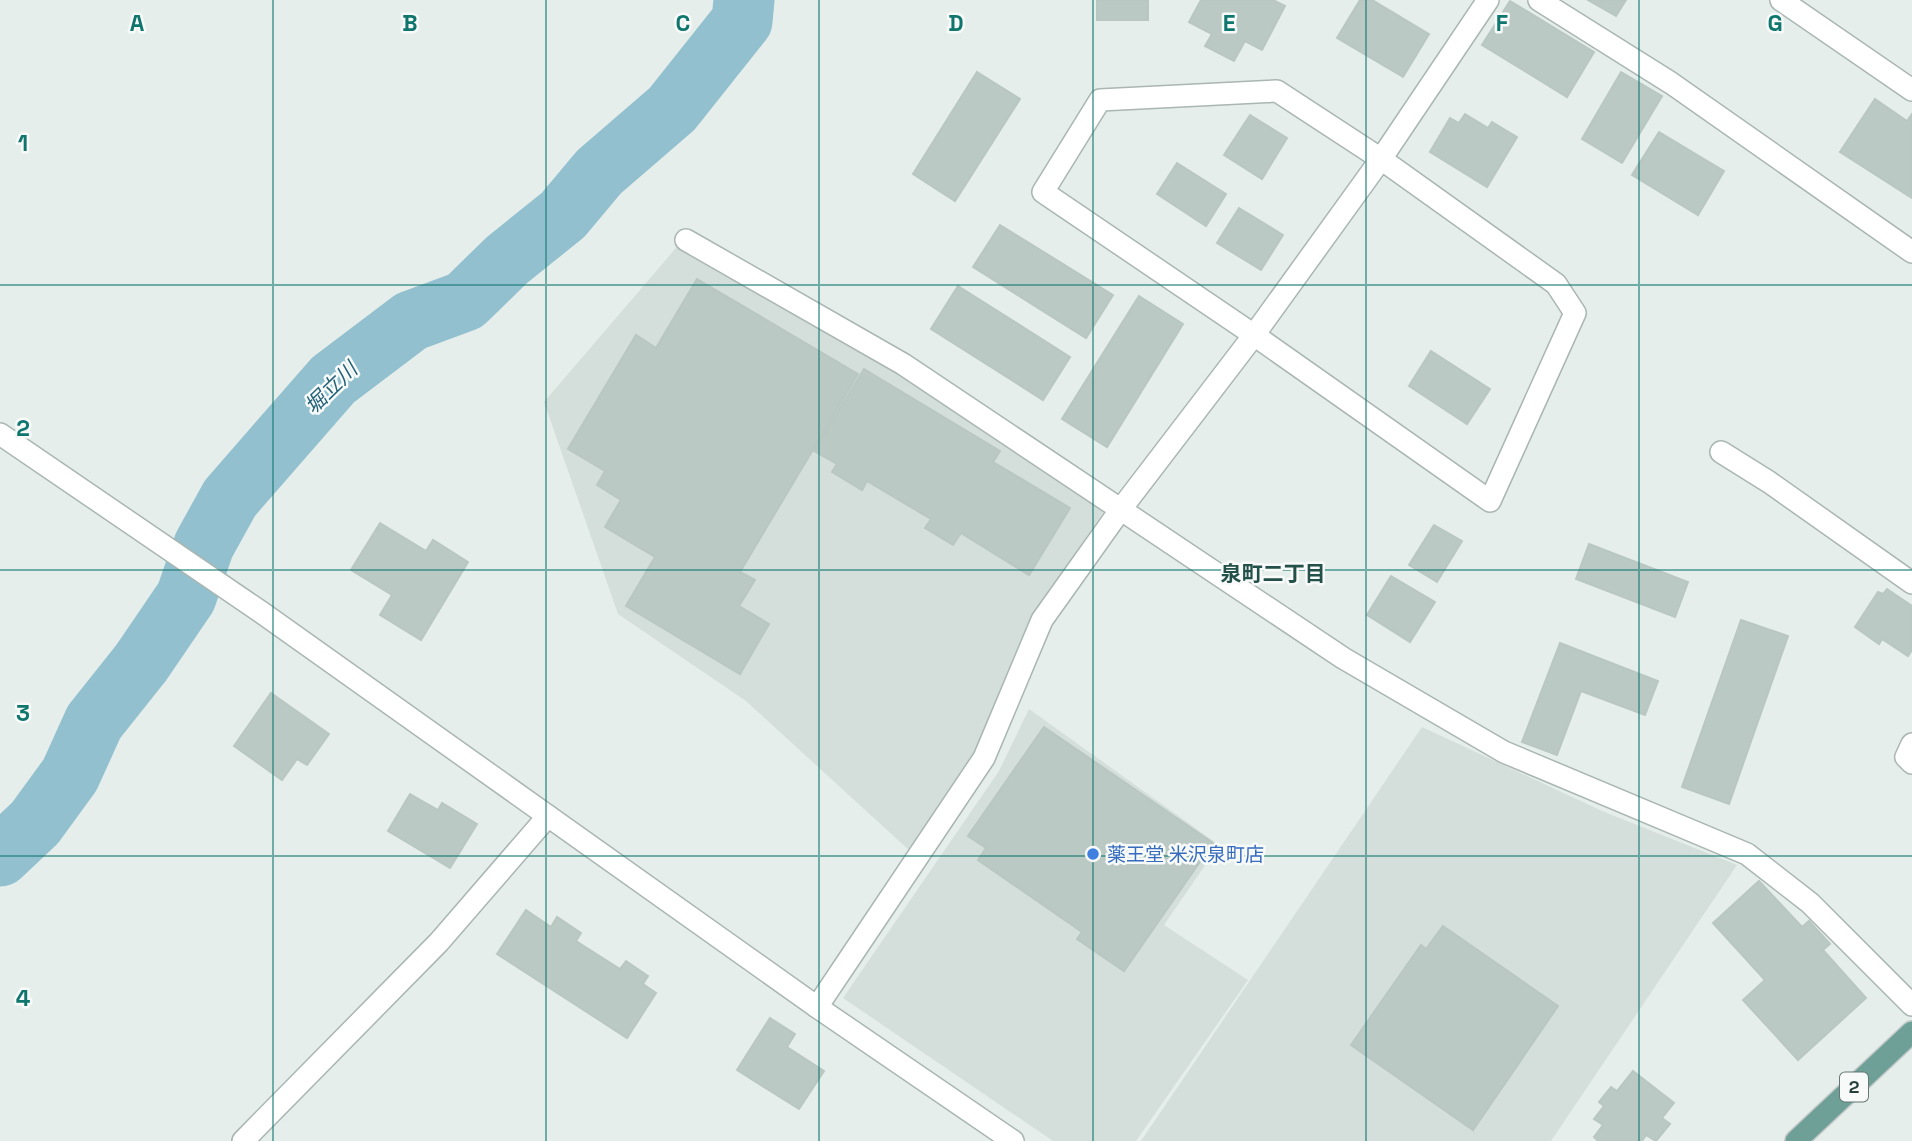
<svg xmlns="http://www.w3.org/2000/svg" width="1912" height="1141" viewBox="0 0 1912 1141" font-family="'Space Grotesk','Noto Sans JP',sans-serif">
	<style>
		.built { fill: #d4deda }
		.lines { fill: none; stroke-linecap: round; stroke-linejoin: round }
		.river { stroke: #92c0cf; stroke-width: 61 }
		.building { fill: #bbc9c4; stroke: #b9c7c2; stroke-width: 2 }
		.minor-casing { stroke: #a9b6b2; stroke-width: 24 }
		.tertiary-casing { stroke: #a9b6b2; stroke-width: 24 }
		.primary-casing { stroke: #c2c9c8; stroke-width: 24 }
		.minor { stroke: #fff; stroke-width: 21 }
		.tertiary { stroke: #fff; stroke-width: 21 }
		.primary { stroke: #6ea098; stroke-width: 21 }
		.grid { fill: none; stroke: #0f766e; stroke-width: 2; stroke-opacity: 0.55 }
		.shop-dot { fill: #3f7fe0; stroke: #f7faf9; stroke-width: 2.5 }
		.labels { text-anchor: middle; stroke-width: 5; stroke-linejoin: round; paint-order: stroke }
		.shield { fill: #f7faf9; stroke: #657773; stroke-width: 2 }
		.shield-label { font-size: 18px; font-weight: bold; fill: #263f3a }
		.shop-label { font-size: 19px; fill: #366cbe; stroke: #f7faf9; text-anchor: start }
		.water-label { font-size: 21px; font-style: italic; fill: #236278; stroke: #f7faf9 }
		.neighbourhood-label { font-size: 21px; font-weight: bold; fill: #235049; stroke: #f7faf9 }
		.grid-label { font-size: 23px; text-anchor: middle; font-weight: bold; fill: #0f766e; stroke: #f7faf9; stroke-width: 5; stroke-linejoin: round; paint-order: stroke }
	</style>
	<rect width="100%" height="100%" fill="#e6eeeb"/>
	<g class="built">
		<path d="M676,248L897,374L1104,511L1034,615L977,754L910,851L746,701L618,614L544,402Z"/>
		<path d="M1029,709L1219,845L1164,925L1248,980L1136,1141H1053L843,998L999,771Z"/>
		<path d="M1422,727L1602,811L1737,865L1551,1141H1141Z"/>
	</g>
	<g class="lines">
		<path class="river" d="M0,856L35,823L70,775L94,722L141,663L186,597L204,545L230,498L333,380L411,321L465,301L507,260L563,215L599,172L672,109L742,21L744,0"/>
	</g>
	<g class="building">
		<rect x="1097" y="0" width="51" height="20"/>
		<path d="M1201,0H1273L1285,6L1262,50L1245,41L1234,61L1205,46L1212,34L1189,22Z"/>
		<path d="M1360,0H1372L1429,34L1403,77L1337,38Z"/>
		<path d="M1588,0H1626L1616,16Z"/>
		<path d="M1510,1L1594,52L1567,97L1482,45Z"/>
		<path d="M977,72L1020,99L955,201L913,174Z"/>
		<path d="M1621,72L1662,96L1622,163L1582,139Z"/>
		<path d="M1875,99L1907,121L1912,114V198L1840,152Z"/>
		<path d="M1465,114L1488,128L1492,122L1517,137L1487,187L1430,152L1450,118L1459,123Z"/>
		<path d="M1250,115L1287,138L1262,179L1224,155Z"/>
		<path d="M1659,132L1724,171L1698,215L1632,175Z"/>
		<path d="M1177,163L1226,194L1206,226L1157,194Z"/>
		<path d="M1239,208L1283,235L1261,270L1217,243Z"/>
		<path d="M1000,225L1113,295L1086,338L973,267Z"/>
		<path d="M697,279L858,374L740,572L755,580L739,606L769,624L740,674L626,606L655,557L605,527L621,500L597,485L605,471L568,449L636,335L656,348Z"/>
		<path d="M958,286L1070,357L1043,400L931,329Z"/>
		<path d="M1139,296L1183,324L1107,447L1062,419Z"/>
		<path d="M1431,351L1490,389L1467,424L1409,386Z"/>
		<path d="M864,369L1000,451L993,462L1070,508L1029,575L961,533L953,545L925,528L931,519L867,481L862,490L832,472L837,464L814,451Z"/>
		<path d="M380,523L426,551L433,540L468,562L421,640L380,615L392,595L351,570Z"/>
		<path d="M1434,525L1462,541L1437,582L1409,565Z"/>
		<path d="M1589,544L1688,582L1675,617L1576,579Z"/>
		<path d="M1391,576L1435,602L1410,642L1367,615Z"/>
		<path d="M1887,589L1912,606V650L1908,656L1882,639L1879,644L1855,627L1878,592L1883,594Z"/>
		<path d="M1741,620L1788,636L1729,804L1682,787Z"/>
		<path d="M1560,643L1658,681L1645,715L1581,691L1557,755L1522,742Z"/>
		<path d="M271,693L329,734L307,765L297,759L282,780L234,746Z"/>
		<path d="M1044,727L1213,843L1124,971L1077,939L1082,932L978,860L986,848L968,836Z"/>
		<path d="M410,794L438,810L442,803L477,824L450,868L388,831Z"/>
		<path d="M1759,881L1802,927L1809,921L1830,944L1823,950L1866,998L1798,1060L1743,1000L1765,980L1713,923Z"/>
		<path d="M526,910L551,927L557,917L581,933L576,941L620,969L626,961L648,976L643,984L656,993L627,1038L497,954Z"/>
		<path d="M1443,926L1558,1006L1473,1130L1351,1045L1421,945L1426,949Z"/>
		<path d="M770,1018L795,1034L787,1047L824,1071L799,1109L737,1070Z"/>
		<path d="M1633,1071L1674,1103L1662,1118L1670,1124L1656,1141L1646,1135L1642,1141H1598L1594,1137L1603,1125L1594,1119L1604,1106L1599,1102L1611,1087L1617,1091Z"/>
	</g>
	<g class="lines">
		<g class="minor-casing">
			<g id="minor">
				<path d="M1539,0L1671,83L1912,252"/>
				<path d="M1781,0L1912,90"/>
				<path d="M1277,91L1381,159L1556,284L1575,313L1490,501L1254,335L1043,192L1100,100Z"/>
				<path d="M686,240L903,364L1343,658L1504,752L1747,854L1810,903L1912,1005"/>
				<path d="M1721,452L1769,482L1912,583"/>
				<path d="M1912,744L1906,757L1912,763"/>
				<path d="M817,1007L984,758L1042,620L1121,509L1254,335L1381,159L1488,0"/>
				<path d="M243,1141L439,942L548,816L817,1007L1013,1141"/>
			</g>
		</g>
		<g class="tertiary-casing">
			<path id="tertiary" d="M0,434L261,612L548,816"/>
		</g>
		<g class="primary-casing">
			<path id="primary" d="M1796,1141L1912,1032"/>
		</g>
		<use href="#minor" class="minor"/>
		<use href="#tertiary" class="tertiary"/>
		<use href="#primary" class="primary"/>
	</g>
	<path class="grid" d="M273,0V1141M546,0V1141M819,0V1141M1093,0V1141M1366,0V1141M1639,0V1141M0,285H1912M0,570H1912M0,856H1912"/>
	<circle class="shop-dot" cx="1093" cy="854" r="7"/>
	<g class="labels">
		<rect class="shield" x="1840" y="1072.5" width="28" height="29" rx="5"/>
		<g class="shield-label">
			<text x="1854" y="1093">2</text>
		</g>
		<g class="shop-label">
			<text x="1107" y="861">薬王堂 米沢泉町店</text>
		</g>
		<g class="water-label">
			<text transform="translate(331 388) rotate(-44)" y="7">堀立川</text>
		</g>
		<g class="neighbourhood-label">
			<text x="1273" y="581">泉町二丁目</text>
		</g>
	</g>
	<g class="grid-label">
		<text x="137" y="31">A</text>
		<text x="410" y="31">B</text>
		<text x="683" y="31">C</text>
		<text x="956" y="31">D</text>
		<text x="1229" y="31">E</text>
		<text x="1502" y="31">F</text>
		<text x="1775" y="31">G</text>
		<text x="23" y="151">1</text>
		<text x="23" y="436">2</text>
		<text x="23" y="721">3</text>
		<text x="23" y="1006">4</text>
	</g>
</svg>
